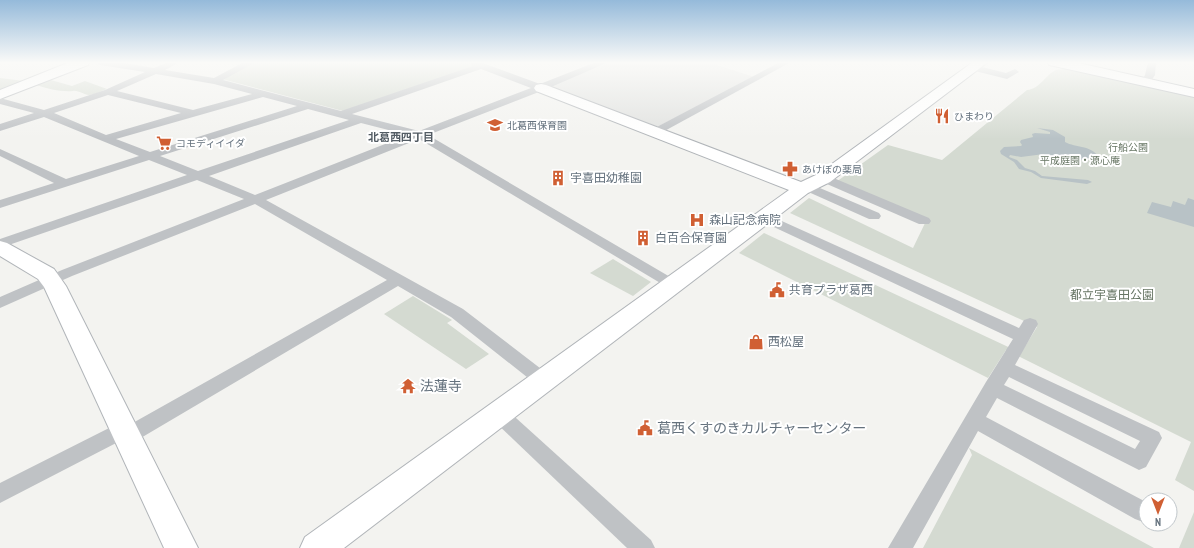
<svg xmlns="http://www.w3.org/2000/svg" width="1194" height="548" viewBox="0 0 1194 548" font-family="'PT Sans Narrow','Noto Sans JP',sans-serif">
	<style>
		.built { fill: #e1e2e0 }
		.green { fill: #d4dad1 }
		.water { fill: #b8c2c6 }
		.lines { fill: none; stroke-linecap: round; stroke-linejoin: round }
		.secondary-casing { stroke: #b1b5b9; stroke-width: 2 }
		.street { fill: #bfc2c5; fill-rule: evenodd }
		.secondary { fill: #fff; fill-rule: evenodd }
		.labels { text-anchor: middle; stroke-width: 4; stroke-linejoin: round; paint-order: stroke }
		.far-poi-label { font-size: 10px; fill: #65727e; stroke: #fff; text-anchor: start }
		.far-park-label { font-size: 10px; fill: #667563; stroke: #fff }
		.far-neighbourhood-label { font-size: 11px; font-weight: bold; fill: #525b63; stroke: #fff }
		.poi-label { font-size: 12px; fill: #65727e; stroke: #fff; text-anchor: start }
		.park-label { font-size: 12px; fill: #667563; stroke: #fff }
		.near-poi-label { font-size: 14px; fill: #65727e; stroke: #fff; text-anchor: start }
	</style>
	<rect width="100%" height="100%" fill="#f3f3f0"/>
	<path class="built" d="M611,62H708L754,77L655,128L553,89L552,85Z"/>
	<g class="green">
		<path d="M255,62H467L477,66L343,111L222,79Z"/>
		<path d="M1065,68L1194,97V491L1175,480L1191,442L1006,350L988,378L739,253L764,233L1021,353L1037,327L790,213L809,198L913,248L926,221L836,182L888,145L942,160L1027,90C1040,89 1045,75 1056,70C1060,69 1062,70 1065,68Z"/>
		<path d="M0,78L24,81L0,90Z"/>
		<path d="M51,80L72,86L85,81L107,89C101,91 94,95 89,95C84,95 78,90 73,91C61,92 49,89 36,85Z"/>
		<path d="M613,259L651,282L633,296L590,273Z"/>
		<path d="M413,296L452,320L447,323L489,354L466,369L384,314Z"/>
		<path d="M969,448L1154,548H923L972,455Z"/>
		<path d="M1194,512V548H1179Z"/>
	</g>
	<g class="water">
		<path d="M1037,128L1053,130L1065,137V142C1076,148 1091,145 1099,157L1054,164L1043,161L1042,159L1046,157L1044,154L1021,157L1010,155L1009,157L1017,160L1025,168L1035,171L1042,176L1088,180L1092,182L1087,184L1041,178L1031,172L1019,169L1014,162L1001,154L1000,151L1004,147L1021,146L1022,145L1020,142L1021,140L1033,137L1032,134L1035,133L1050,134V132Z"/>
		<path d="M1188,198L1194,200V227L1147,213L1152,202L1171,207L1173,201L1185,205Z"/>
	</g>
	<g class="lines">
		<g class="secondary-casing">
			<g id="secondary">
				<path d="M70,62H89L88,65L0,99V90Z"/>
				<path d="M973,62H988L830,182L808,193L344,548H300L305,537L789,190L536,91L534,88L536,85L541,84L546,85L801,182L818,174Z"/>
				<path d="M1048,62H1074L1194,89V97L1054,66L1049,65Z"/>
				<path d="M0,241L7,243L54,269L66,286L198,548H164L44,287L38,279L0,256Z"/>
			</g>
		</g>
		<g class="street">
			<path d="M96,62H119L154,68L168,62H180L165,70L214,78L244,62H256L223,80L341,111L473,66L469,62H480L540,84L596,62H609L544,90L428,135L677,281L680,284L677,287L672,289L667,287L419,139L266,200L463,309L549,375L552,380L549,385L543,387L537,385L451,317L398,286L134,442L127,444L120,441L0,503V483L117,424L124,422L131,424L387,280L255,204L72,276L0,308V297L62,270L244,199L197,180L0,248V239L187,175L149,160L0,208V200L54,183L0,156V149L66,179L139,156L44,117L0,131V124L34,113L0,104V98L44,110L105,90L145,72L100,65ZM481,69L531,88L419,131L352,114ZM156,74L214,84L252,94L193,110L117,91ZM108,95L181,113L106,135L54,113ZM263,97L297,106L150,152L116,139ZM308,109L349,120L198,171L160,156ZM361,123L408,135L255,195L209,176Z"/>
			<path d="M780,62H791L659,134L655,135L650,132L651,130Z"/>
			<path d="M1148,62H1156L1155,75L1149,84L1146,85L1141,82L1145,75Z"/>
			<path d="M974,65L1006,73L1015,69L1019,72L1007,79L971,70L970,68Z"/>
			<path d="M824,174L929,218L931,221L929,224H919L820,181L818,178L820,175Z"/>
			<path d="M808,183L879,213L881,216L879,219H869L804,190L802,187L804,184Z"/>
			<path d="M764,213L1019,328L1024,320L1030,318L1036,320L1038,324L1015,365L1159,432L1162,438L1146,467L1139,470L997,398L986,417L1146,502V521L1143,522L1135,519L978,431L913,548H888L986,382L1013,339L759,220L757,217L759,214ZM1009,377L1140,441L1135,449L1004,385Z"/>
			<path d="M498,405L505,408L651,540L655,548H627L491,418L488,413L491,408Z"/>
		</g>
		<use href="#secondary" class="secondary"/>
	</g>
	<linearGradient id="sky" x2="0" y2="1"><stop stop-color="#95bada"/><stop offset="0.45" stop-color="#fafaf8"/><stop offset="1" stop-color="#fafaf8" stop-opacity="0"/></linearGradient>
	<rect width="1194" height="139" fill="url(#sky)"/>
	<defs>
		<g id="restaurant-bare" transform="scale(1.2)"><path d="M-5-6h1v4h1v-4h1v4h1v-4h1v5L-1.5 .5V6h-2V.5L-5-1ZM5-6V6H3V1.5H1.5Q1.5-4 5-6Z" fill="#d05f33" stroke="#fff" stroke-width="2.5" paint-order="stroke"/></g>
		<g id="school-bare" transform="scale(1.2)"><path d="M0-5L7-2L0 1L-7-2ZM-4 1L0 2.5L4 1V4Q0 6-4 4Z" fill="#d05f33" stroke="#fff" stroke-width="2.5" paint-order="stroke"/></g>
		<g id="supermarket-bare" transform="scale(1.2)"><path d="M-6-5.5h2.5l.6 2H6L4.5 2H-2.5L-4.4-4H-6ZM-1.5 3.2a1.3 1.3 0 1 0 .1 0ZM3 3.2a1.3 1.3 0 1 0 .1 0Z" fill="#d05f33" stroke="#fff" stroke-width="2.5" paint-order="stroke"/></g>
		<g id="pharmacy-bare" transform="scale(1.2)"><path d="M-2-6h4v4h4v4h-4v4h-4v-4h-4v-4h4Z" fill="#d05f33" stroke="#fff" stroke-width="2.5" paint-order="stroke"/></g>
		<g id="building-bare" transform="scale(1.2)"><path d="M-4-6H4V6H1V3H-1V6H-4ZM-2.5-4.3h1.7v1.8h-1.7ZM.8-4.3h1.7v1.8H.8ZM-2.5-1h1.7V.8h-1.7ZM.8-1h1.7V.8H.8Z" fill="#d05f33" stroke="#fff" stroke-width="2.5" paint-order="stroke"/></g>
		<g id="hospital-bare" transform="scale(1.2)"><path d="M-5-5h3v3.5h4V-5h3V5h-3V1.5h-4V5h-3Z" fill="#d05f33" stroke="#fff" stroke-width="2.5" paint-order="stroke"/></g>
		<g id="civic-bare" transform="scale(1.2)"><path d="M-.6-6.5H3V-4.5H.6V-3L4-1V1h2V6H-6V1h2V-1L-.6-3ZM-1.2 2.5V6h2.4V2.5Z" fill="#d05f33" stroke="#fff" stroke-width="2.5" paint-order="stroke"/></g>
		<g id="shop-bare" transform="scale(1.2)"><path d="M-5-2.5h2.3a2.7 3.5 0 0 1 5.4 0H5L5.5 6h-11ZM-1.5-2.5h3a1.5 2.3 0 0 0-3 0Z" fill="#d05f33" stroke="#fff" stroke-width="2.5" paint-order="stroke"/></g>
		<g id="temple-bare" transform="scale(1.2)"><path d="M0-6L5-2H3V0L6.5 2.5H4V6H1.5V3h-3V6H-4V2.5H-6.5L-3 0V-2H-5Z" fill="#d05f33" stroke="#fff" stroke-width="2.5" paint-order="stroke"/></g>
	</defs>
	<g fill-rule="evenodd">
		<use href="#restaurant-bare" x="942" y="116"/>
		<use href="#school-bare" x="495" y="125"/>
		<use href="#supermarket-bare" x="164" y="143"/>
		<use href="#pharmacy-bare" x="790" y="169"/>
		<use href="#building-bare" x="558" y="178"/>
		<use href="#hospital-bare" x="697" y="220"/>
		<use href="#building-bare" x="643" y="238"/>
		<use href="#civic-bare" x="777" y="290"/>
		<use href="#shop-bare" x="756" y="342"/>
		<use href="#temple-bare" x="408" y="386"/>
		<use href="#civic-bare" x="645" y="428"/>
	</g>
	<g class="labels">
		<g class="far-poi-label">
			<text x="954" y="120">ひまわり</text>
			<text x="507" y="129">北葛西保育園</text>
			<text x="176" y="147">コモディイイダ</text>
			<text x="802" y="173">あけぼの薬局</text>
		</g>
		<g class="far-park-label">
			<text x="1128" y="151">行船公園</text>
			<text x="1080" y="164">平成庭園・源心庵</text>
		</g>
		<g class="far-neighbourhood-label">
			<text x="401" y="141">北葛西四丁目</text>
		</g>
		<g class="poi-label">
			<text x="570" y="182">宇喜田幼稚園</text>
			<text x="709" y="224">森山記念病院</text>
			<text x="655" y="242">白百合保育園</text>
			<text x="789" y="294">共育プラザ葛西</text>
			<text x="768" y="346">西松屋</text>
		</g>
		<g class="park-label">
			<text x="1112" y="299">都立宇喜田公園</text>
		</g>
		<g class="near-poi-label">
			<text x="420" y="391">法蓮寺</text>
			<text x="657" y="433">葛西くすのきカルチャーセンター</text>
		</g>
	</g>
	<g transform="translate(1158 512) rotate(180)"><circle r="19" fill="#ffffff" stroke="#c1c7cb"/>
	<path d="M0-3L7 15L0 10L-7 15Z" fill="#d05f33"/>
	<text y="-6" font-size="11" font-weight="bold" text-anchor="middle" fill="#65727e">N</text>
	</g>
</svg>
